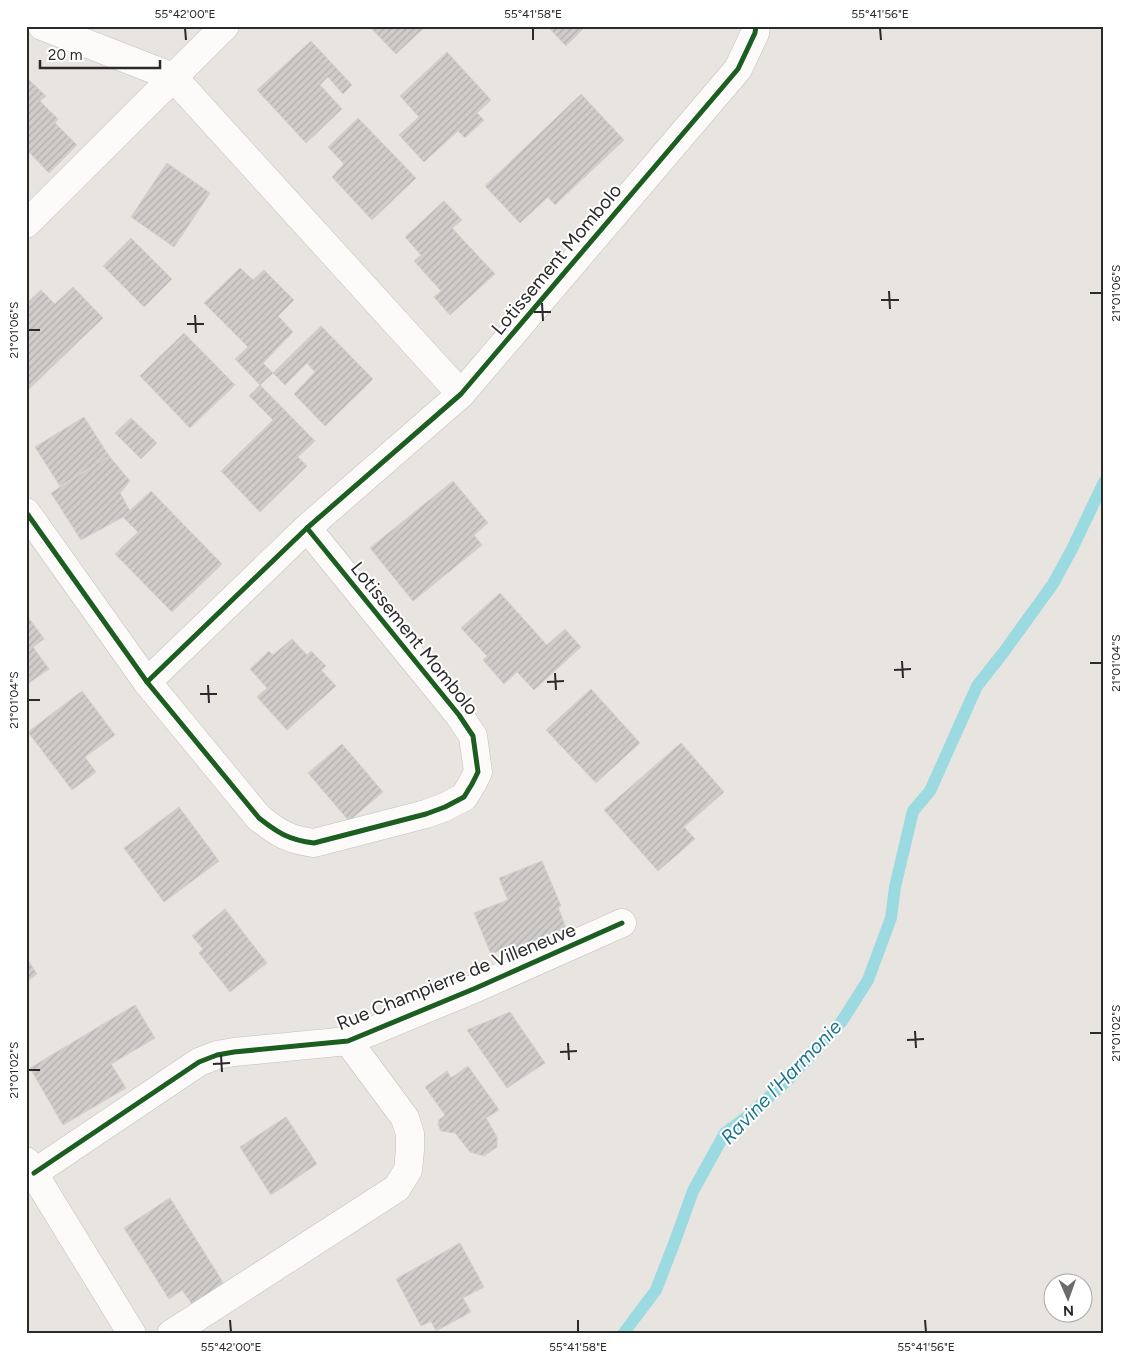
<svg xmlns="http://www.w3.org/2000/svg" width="1130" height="1360" viewBox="0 0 1130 1360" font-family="Figtree,sans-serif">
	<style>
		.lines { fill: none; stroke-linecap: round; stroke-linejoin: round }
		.stream { stroke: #9cdae1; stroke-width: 12 }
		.building { fill: url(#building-hatch); stroke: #d3d0cc }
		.street-casing { stroke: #c2c1c1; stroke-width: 29 }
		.street { stroke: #fcfbfa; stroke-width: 28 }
		.cycleway-casing { stroke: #fff; stroke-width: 8 }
		.cycleway { stroke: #1b5e20; stroke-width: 5 }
		.ticks { fill: none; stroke: #2a2a2a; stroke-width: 2 }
		.labels { text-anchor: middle; stroke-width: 4; stroke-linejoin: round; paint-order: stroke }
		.street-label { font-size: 19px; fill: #2a2a2a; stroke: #fff }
		.water-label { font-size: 20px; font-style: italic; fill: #1b758d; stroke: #fff }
		.neatline { fill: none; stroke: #2a2a2a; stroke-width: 2 }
		.ticks-label { font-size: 12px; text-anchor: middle; fill: #2a2a2a }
	</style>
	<defs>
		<pattern id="building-hatch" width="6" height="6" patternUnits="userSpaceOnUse" patternTransform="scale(1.25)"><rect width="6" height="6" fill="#cfccca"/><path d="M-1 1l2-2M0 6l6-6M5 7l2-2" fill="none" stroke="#b2afae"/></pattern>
	</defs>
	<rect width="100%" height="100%" fill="#e8e4e0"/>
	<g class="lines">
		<path class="stream" d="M623,1334L656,1290L675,1241L693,1191L725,1133L748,1116L791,1077L842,1021L868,980L891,918L895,887L913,811L930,791L977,686L1003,653L1053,584L1072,549L1104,482"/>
	</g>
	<g class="building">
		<path d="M369,26H426L396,54Z"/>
		<path d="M547,26H586L566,46Z"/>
		<path d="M311,41L352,85L343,94L328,77L320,85L342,109L306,143L257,90Z"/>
		<path d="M447,52L491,100L477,113L484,120L465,138L458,131L424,162L399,135L419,117L400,96Z"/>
		<path d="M26,77L46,96L40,101L58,119L55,123L77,145L49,173L27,150L26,152Z"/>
		<path d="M581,94L624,140L555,205L548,197L520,223L485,186Z"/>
		<path d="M358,118L416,178L372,220L332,177L344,164L328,147Z"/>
		<path d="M167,163L210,193L174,247L131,217Z"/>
		<path d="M444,201L462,220L452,228L495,274L450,315L434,297L441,291L414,261L421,255L405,237Z"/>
		<path d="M131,238L172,279L144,307L103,266Z"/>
		<path d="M240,268L253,280L264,270L294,300L278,316L293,332L263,363L273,373L260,385L235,359L248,347L204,303Z"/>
		<path d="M73,287L103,318L26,392V304L41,290L55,304Z"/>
		<path d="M321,326L373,379L325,426L294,394L315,372L307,363L285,385L273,373Z"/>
		<path d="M184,333L235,385L190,428L140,376Z"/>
		<path d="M260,385L315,441L298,457L307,466L260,512L221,471L273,420L249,396Z"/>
		<path d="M84,417L109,456L60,486L35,447Z"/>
		<path d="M131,418L157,443L141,459L115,433Z"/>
		<path d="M109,456L130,481L120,493L130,511L123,517L81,540L51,493Z"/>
		<path d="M453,481L488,523L474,535L482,545L413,601L370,548Z"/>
		<path d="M151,491L222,564L172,612L115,554L138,532L123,517Z"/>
		<path d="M500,593L547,645L565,629L581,647L534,690L517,672L504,684L483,660L487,656L461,628Z"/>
		<path d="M26,614L44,639L33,647L49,669L26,685Z"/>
		<path d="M292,639L307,655L311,651L326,666L321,670L336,686L287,730L257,697L267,688L250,669L269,651L273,655Z"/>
		<path d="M591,689L640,743L596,783L546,730Z"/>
		<path d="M82,691L115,735L85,757L96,772L72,790L28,732Z"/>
		<path d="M681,743L724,792L684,827L695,839L658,871L604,810Z"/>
		<path d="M342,744L383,792L349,821L308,773Z"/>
		<path d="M179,807L219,861L164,902L124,848Z"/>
		<path d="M542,861L561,906L558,907L566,928L510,950L508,947L491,954L474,913L508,900L499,878Z"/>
		<path d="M225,909L267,963L230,992L199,953L203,949L192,936Z"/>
		<path d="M26,957L37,974L26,982Z"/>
		<path d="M135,1005L155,1038L111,1064L126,1088L63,1125L30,1068Z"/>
		<path d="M510,1012L545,1063L507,1088L467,1030Z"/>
		<path d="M468,1066L499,1110L486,1118L497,1137V1147L484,1156L470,1152L455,1133L441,1131L438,1125L439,1120L445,1115L425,1087L447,1071L451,1078Z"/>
		<path d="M286,1117L317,1164L271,1195L240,1147Z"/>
		<path d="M170,1198L226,1287L194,1307L182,1290L169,1299L124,1228Z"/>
		<path d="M460,1243L484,1287L463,1298L471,1312L436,1331L431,1321L421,1326L396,1279Z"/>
	</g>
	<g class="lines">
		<g class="street-casing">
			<g id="street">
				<path d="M42,26L173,77L461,394"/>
				<path d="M26,224L225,26"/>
				<path d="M26,512L147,682L259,818C278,833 289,840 314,843L426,814L445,807L464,797L472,784L478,772L473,736L459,715L307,528"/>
				<path d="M147,682L307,528L461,394L738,69L755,33L756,26"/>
				<path d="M26,1161L132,1334"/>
				<path d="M34,1173L199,1062L217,1055L234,1052L348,1041L476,988L622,923"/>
				<path d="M171,1334L397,1188L408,1170L410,1150V1134L405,1118L348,1041"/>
			</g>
		</g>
		<use href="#street" class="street"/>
		<g class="cycleway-casing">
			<g id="cycleway">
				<path d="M26,512L147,682L259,818C278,833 289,840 314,843L426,814L445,807L464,797L472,784L478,772L473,736L459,715L307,528"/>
				<path d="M147,682L307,528L461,394L738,69L755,33L756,26"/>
				<path d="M34,1173L199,1062L217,1055L234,1052L348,1041L476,988L622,923"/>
			</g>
		</g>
		<use href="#cycleway" class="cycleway"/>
	</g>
	<path class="ticks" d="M185,28L186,40M533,28V40M880,28L881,40M889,291L890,309M1090,293H1102M881,300H899M542,303L543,321M534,312H551M195,315L196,333M187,324H204M28,330H40M902,661L903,678M1090,663H1102M894,670L911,669M555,673L556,690M547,682L564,681M208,685L209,703M200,694H217M28,700H40M915,1031L916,1048M1090,1033H1102M907,1040L924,1039M568,1043L569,1060M560,1052L577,1051M221,1055L222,1072M213,1064L230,1063M28,1070H40M230,1320L231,1332M578,1320V1332M925,1320L926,1332"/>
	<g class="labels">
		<g class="street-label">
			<text transform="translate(556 259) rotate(-50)" y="7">Lotissement Mombolo</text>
			<text transform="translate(415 638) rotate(51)" y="7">Lotissement Mombolo</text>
			<text transform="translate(456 976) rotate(-22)" y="7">Rue Champierre de Villeneuve</text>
		</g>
		<g class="water-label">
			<text transform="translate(781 1082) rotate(-46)" y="7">Ravine l'Harmonie</text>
		</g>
	</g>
	<rect width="1130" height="1360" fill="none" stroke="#ffffff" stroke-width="55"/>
	<g transform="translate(1068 1298) rotate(178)"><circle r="24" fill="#ffffff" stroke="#aaaaaa"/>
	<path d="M0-4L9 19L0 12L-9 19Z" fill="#6c6b6a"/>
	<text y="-8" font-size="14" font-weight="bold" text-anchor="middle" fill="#2a2a2a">N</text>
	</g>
	<path d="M40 60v8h120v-8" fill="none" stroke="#2a2a2a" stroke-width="2.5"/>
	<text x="48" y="60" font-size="15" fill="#2a2a2a" stroke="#ffffff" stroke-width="4" paint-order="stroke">20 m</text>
	<rect x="28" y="28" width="1074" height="1304" class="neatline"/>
	<g class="ticks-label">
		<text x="185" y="18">55°42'00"E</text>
		<text x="533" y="18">55°41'58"E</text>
		<text x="880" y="18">55°41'56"E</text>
		<text transform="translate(1116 293) rotate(-90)" y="4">21°01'06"S</text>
		<text transform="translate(14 330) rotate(-90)" y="4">21°01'06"S</text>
		<text transform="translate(1116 663) rotate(-90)" y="4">21°01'04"S</text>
		<text transform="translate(14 700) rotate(-90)" y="4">21°01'04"S</text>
		<text transform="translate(1116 1033) rotate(-90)" y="4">21°01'02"S</text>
		<text transform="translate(14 1070) rotate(-90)" y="4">21°01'02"S</text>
		<text x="231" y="1351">55°42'00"E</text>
		<text x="578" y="1351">55°41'58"E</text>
		<text x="926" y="1351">55°41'56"E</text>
	</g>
</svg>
